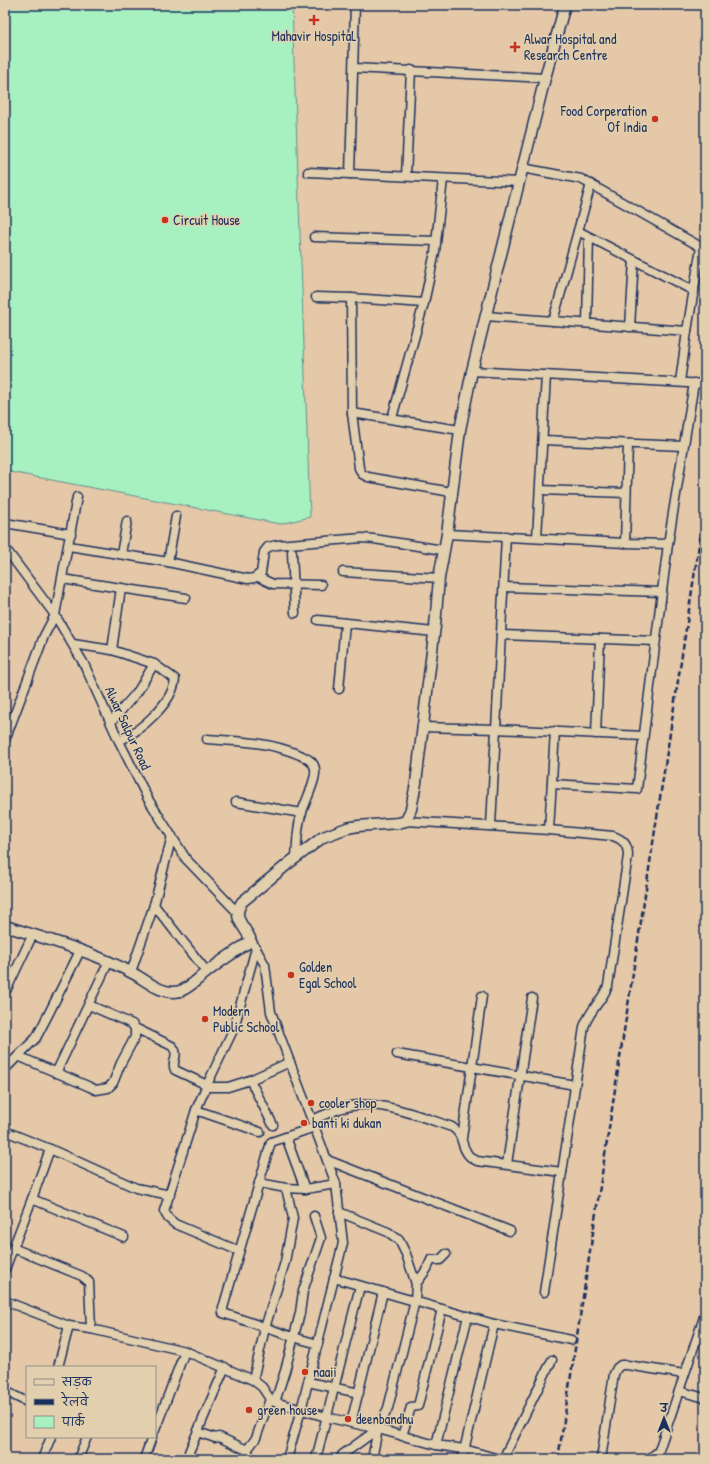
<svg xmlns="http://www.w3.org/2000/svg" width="710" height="1464" viewBox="0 0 710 1464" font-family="'Patrick Hand','Playpen Sans Deva',sans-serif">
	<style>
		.green { fill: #a7f1c0; stroke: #61908f }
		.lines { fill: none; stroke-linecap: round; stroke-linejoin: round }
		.minor-casing { stroke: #1b2f5e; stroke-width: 11 }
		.tertiary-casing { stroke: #1b2f5e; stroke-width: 13 }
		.minor { stroke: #e2cfad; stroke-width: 8 }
		.tertiary { stroke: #e2cfad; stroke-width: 10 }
		.rail { stroke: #1b2f5e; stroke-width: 2.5; stroke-dasharray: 6 3; stroke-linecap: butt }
		.poi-dot { fill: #c8321e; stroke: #e2cfad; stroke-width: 1.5 }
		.labels { text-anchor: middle; stroke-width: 3; stroke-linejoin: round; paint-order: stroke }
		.poi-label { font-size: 14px; fill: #1b2f5e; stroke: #e2cfad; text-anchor: start }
		.street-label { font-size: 14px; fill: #1b2f5e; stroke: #e2cfad }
	</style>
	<rect width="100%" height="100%" fill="#e5c8a8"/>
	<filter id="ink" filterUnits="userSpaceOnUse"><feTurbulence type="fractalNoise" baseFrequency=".025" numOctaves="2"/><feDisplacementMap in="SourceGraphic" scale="8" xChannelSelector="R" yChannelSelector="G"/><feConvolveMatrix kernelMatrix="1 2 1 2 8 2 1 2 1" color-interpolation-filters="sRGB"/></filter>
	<g filter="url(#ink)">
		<path class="green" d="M5,5H292L310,517L280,524L5,471Z"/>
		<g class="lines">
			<g class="minor-casing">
				<g id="minor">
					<path d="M354,68L545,78"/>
					<path d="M522,168L581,179L701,247L687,331L680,382"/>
					<path d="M308,172L519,182"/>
					<path d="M350,174L355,5"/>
					<path d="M406,176L411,70"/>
					<path d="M578,231L694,291"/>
					<path d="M314,237L436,241"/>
					<path d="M316,297L351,298L424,303"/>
					<path d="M351,298L352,413L359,468L362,474L368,477L451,492"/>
					<path d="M486,316L687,331"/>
					<path d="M553,321L591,184"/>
					<path d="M587,323L589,237"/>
					<path d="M630,327L634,260"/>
					<path d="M472,371L705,384"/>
					<path d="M352,413L460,430"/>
					<path d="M392,418L424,303L435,252L443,179"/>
					<path d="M543,440L683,446"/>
					<path d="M540,490L626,493"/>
					<path d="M5,523L71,534"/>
					<path d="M447,534L625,543L668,544"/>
					<path d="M537,538L546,375"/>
					<path d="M625,543L628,444"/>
					<path d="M69,546L168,562L248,579L254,578L261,573L264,552L268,547L277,545L362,538L374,539L443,550"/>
					<path d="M5,548L55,615L84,664L119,741L148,799L186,859L238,913"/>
					<path d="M292,552L295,613"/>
					<path d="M121,554L127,521"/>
					<path d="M168,562L176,516"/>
					<path d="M343,572L439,578"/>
					<path d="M258,577L273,584L321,585"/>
					<path d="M62,579L186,598"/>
					<path d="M504,587L662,592"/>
					<path d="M318,620L434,632"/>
					<path d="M501,635L655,641"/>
					<path d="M73,644L112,650L154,664L175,679C173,703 140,731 119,741"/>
					<path d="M112,650L121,588"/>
					<path d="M339,689L345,623"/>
					<path d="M111,722L138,691L154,664"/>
					<path d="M422,727L496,729L643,736"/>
					<path d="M596,734L600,639"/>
					<path d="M207,739C239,741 270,742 300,755C306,758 314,761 315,769C317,779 304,804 301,815C297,829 297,844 296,858"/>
					<path d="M5,740L44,636L55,615L77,497"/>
					<path d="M552,784L637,789L668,544L694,383"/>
					<path d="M236,802L302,813"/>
					<path d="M406,821L549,830L613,836C624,840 628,845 628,856L608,986C602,1001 589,1011 584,1027L544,1292"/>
					<path d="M491,826L506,536"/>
					<path d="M549,830L555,731"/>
					<path d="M154,905L207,972"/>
					<path d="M250,938L265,965L271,1012L336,1184L343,1243L301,1410L287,1459"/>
					<path d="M131,972L154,905L172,836"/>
					<path d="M5,993L33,934"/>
					<path d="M135,1028L172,1046C181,1056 170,1061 175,1070L207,1085"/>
					<path d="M397,1054L575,1085"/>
					<path d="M18,1056L90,1087L96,1090L108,1088L113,1083L121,1063L135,1037V1028L132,1024L89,1005"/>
					<path d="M5,1069L36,1038L48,1015L80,951"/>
					<path d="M56,1073L109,961"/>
					<path d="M250,1080L273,1125"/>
					<path d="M206,1087L234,1028L256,948"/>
					<path d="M196,1110L260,1132"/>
					<path d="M312,1120C327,1114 342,1106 359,1105C388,1103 425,1118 452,1127C464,1135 460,1143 467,1153C469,1157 473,1159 477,1161L562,1172"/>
					<path d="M315,1127L271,1142L223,1308V1313L293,1337L318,1344"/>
					<path d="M5,1131L50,1149L136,1188L170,1195"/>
					<path d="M286,1137L305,1189"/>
					<path d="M462,1138L482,996"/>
					<path d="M327,1160L510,1231"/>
					<path d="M507,1164L532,998"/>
					<path d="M259,1183L286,1188L305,1189L336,1184"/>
					<path d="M32,1199L124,1237"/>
					<path d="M339,1212L388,1232L399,1240L406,1254L416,1284L415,1301L388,1408L378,1429L372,1459"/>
					<path d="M13,1248L82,1276L89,1282L91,1329"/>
					<path d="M239,1251L175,1224L168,1218L164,1211L196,1110L206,1087H228L250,1080L290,1062"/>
					<path d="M5,1269L32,1199L50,1149"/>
					<path d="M334,1278L494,1324L571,1340"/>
					<path d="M416,1284L427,1269L431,1260H440L446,1254"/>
					<path d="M5,1301L69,1326L91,1329L185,1351L253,1380L262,1387L270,1399L275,1402L326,1417L378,1429L436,1445L464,1449L499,1459"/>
					<path d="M58,1367L69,1326"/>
					<path d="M253,1380L265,1328L285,1262L293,1218L286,1188"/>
					<path d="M308,1382L359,1393"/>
					<path d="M5,1391L27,1402"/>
					<path d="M679,1391L705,1398"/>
					<path d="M275,1402L285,1371L300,1313L303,1291L321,1238L314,1216"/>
					<path d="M351,1423L383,1292"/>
					<path d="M155,1430L185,1351"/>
					<path d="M198,1432L215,1438L219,1437L247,1450L256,1438L270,1399"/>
					<path d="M402,1436L411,1407L418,1406L442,1309"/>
					<path d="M436,1445L468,1316"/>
					<path d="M247,1450L251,1459"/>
					<path d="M189,1452L225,1367"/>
					<path d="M42,1459L51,1437"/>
					<path d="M78,1459L87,1437"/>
					<path d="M144,1459L152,1437"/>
					<path d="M316,1459L360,1286"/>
					<path d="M342,1459V1455L378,1429"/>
					<path d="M462,1459L494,1324"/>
					<path d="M503,1459L552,1360"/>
					<path d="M601,1459L614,1374L617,1368L621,1365H627L684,1374"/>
					<path d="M648,1459L658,1452"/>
					<path d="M656,1459L705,1314"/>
				</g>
			</g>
			<g class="tertiary-casing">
				<path id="tertiary" d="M5,926C47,939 97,953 136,975C148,982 164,996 180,991C190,988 198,978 207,972C220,961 235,952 249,942L250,938C243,924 232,918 242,902L289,863L323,837L347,828L358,826L398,823L406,821L411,809L416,783L435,626L439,578L447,534L460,430L472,371L545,78L565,5"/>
			</g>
			<use href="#minor" class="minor"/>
			<use href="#tertiary" class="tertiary"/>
			<path class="rail" d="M558,1459L705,506"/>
		</g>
	</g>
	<g class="poi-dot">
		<path d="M312 14h4v4h4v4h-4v4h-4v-4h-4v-4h4z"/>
		<path d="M513 41h4v4h4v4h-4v4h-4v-4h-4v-4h4z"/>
		<circle cx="655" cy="119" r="4"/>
		<circle cx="165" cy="220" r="4"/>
		<circle cx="291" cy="975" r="4"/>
		<circle cx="205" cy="1019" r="4"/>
		<circle cx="311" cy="1103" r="4"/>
		<circle cx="304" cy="1123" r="4"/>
		<circle cx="305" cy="1372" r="4"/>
		<circle cx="249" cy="1410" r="4"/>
		<circle cx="348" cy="1419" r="4"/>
	</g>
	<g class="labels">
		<g class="poi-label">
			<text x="314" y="41" text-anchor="middle">Mahavir HospitaL</text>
			<text x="524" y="44">Alwar Hospital and<tspan x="524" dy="16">Research Centre</tspan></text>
			<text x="647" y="116" text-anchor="end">Food Corperation<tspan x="647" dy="16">Of India</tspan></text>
			<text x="173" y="225">Circuit House</text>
			<text x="299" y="972">Golden<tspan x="299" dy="16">Egal School</tspan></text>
			<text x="213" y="1016">Modern<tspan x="213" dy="16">Public School</tspan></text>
			<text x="319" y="1108">cooler shop</text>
			<text x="312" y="1128">banti ki dukan</text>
			<text x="313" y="1377">naaii</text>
			<text x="257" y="1415">green house</text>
			<text x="356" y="1424">deenbandhu</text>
		</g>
		<g class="street-label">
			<text transform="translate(128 728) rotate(65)" y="5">Alwar Salpur Road</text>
		</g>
	</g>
	<rect width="710" height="1464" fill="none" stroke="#e2cfad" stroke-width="20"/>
	<rect x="10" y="10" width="690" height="1444" fill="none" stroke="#1b2f5e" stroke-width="1.5" filter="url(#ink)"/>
	<rect x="26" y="1366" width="130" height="72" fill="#e2cfad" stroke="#928f8d"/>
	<rect x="34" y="1379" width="20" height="6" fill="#e2cfad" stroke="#928f8d"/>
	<text x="62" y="1386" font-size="12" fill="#1b2f5e">सड़क</text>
	<rect x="34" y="1399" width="20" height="6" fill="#1b2f5e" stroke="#928f8d"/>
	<text x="62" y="1406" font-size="12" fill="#1b2f5e">रेलवे</text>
	<rect x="34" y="1416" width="20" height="12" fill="#a7f1c0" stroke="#928f8d"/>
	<text x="62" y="1426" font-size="12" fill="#1b2f5e">पार्क</text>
	<g transform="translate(664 1418)" stroke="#e2cfad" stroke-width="3" paint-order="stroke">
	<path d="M0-3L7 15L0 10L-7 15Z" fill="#1b2f5e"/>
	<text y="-6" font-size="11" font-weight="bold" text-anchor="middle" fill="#1b2f5e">उ</text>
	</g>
</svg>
